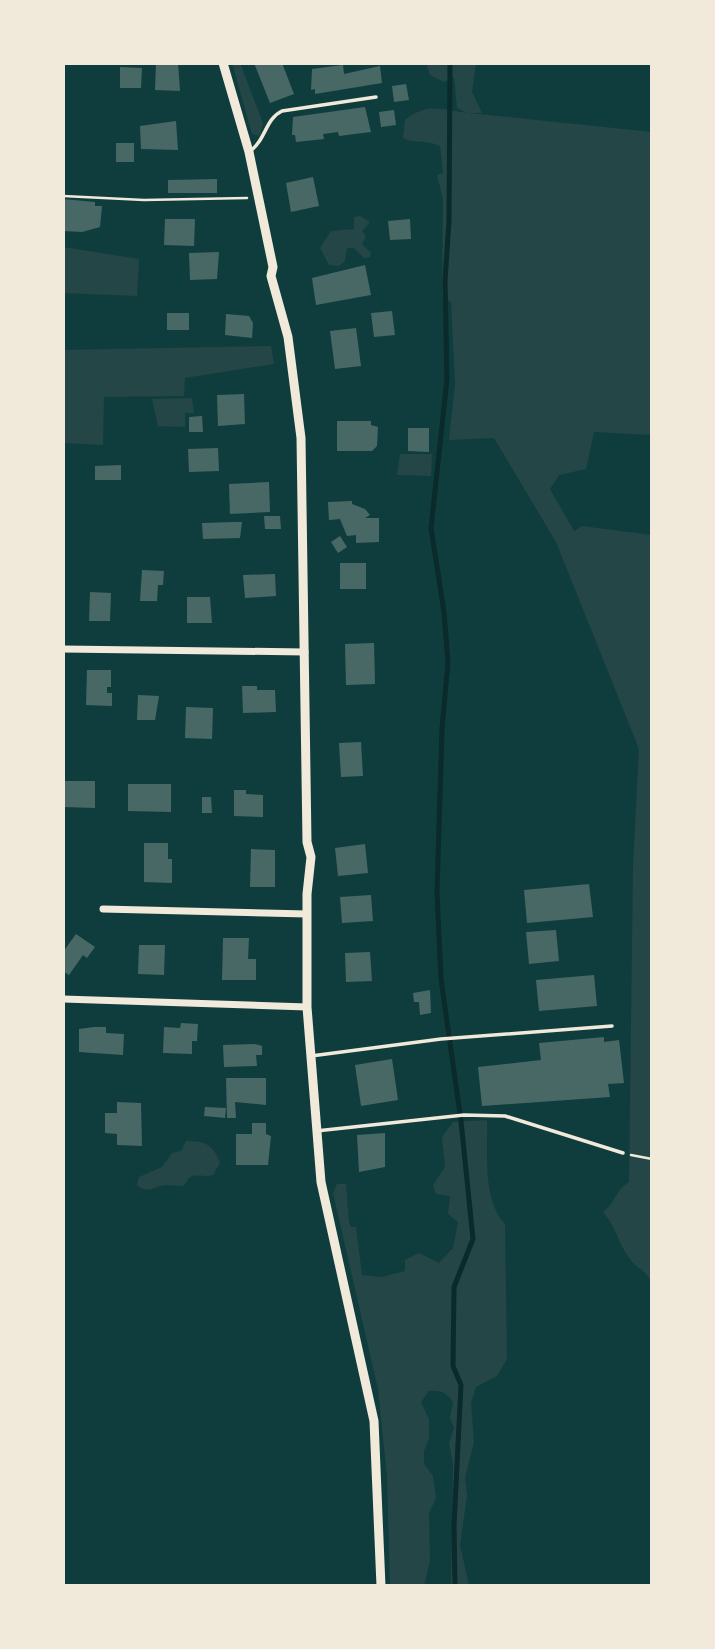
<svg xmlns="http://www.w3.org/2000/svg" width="715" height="1649" viewBox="0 0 715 1649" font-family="Montserrat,sans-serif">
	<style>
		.green { fill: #244646 }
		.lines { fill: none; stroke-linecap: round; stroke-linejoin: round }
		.stream { stroke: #0a2a2b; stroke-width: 5 }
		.building { fill: #486865 }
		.path { stroke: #f1e9da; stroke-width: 2.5 }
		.service { stroke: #f1e9da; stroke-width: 3.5 }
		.minor { stroke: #f1e9da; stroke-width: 7 }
		.tertiary { stroke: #f1e9da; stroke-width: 9 }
	</style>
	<rect width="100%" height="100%" fill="#0f3d3e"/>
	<g class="green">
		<path d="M232,63H240L263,123L260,136L252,134Z"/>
		<path d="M426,63H476L472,92L482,113H469L652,132V435L594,432L586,469L559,475L550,489L574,531L582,526L652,535V1284C648,1271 636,1268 629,1258C618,1243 617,1228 603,1212C615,1204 614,1192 629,1182L633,866L639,749L556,542L494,438L449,440L455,384L451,302L442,296L443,199L437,175L443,173L440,146C426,139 413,144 403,138L405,120C428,102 441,110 467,113L457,108L454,77L444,82L430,75Z"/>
		<path d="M360,216L370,222L362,231L366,236L362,244L371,253L370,257L364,258L354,248H347L345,261L339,266L329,265L320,248L331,231L354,229V217Z"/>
		<path d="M63,247L139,259L137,296L63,293Z"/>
		<path d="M271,346L274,364L185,378L184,396L104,397L103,445L63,443V350Z"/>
		<path d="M192,398L194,413H185V427L158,426L152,399Z"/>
		<path d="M400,454H432L431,476L397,475Z"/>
		<path d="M487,1120C488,1153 482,1199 505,1224L507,1359L497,1376L476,1387L471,1403L474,1442L465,1478L467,1496L460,1545L469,1586H451L453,1465L449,1443L454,1428L450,1418L453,1402C446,1392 441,1390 429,1391L421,1402L429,1419V1438L424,1451V1464L433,1476L436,1498L429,1513L430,1561L424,1586H390L387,1477L378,1389L333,1193L337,1184H346L349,1222L351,1227H356L362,1275L382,1277L405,1271V1260L419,1253L439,1263L453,1248L458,1222L448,1214L450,1196L436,1194L433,1185L445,1167L442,1137L453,1122Z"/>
		<path d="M186,1141C205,1141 213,1144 220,1163L213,1175C198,1179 192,1169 184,1186C178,1186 171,1185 165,1185C154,1186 148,1195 137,1185L139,1177L162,1167L172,1153L181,1151Z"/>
	</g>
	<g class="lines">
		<path class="stream" d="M450,63L449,220L445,281L447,379L431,528L444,612L448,663L442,728L437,893L441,979L461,1121L473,1239L454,1287L453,1366L461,1385L454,1525L455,1586"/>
	</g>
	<g class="building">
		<path d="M156,63H178L180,91L155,90Z"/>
		<path d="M254,63H282L294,94L270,103Z"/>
		<path d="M343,65L344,74L380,66L382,83L315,94V89L311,90L312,69Z"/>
		<path d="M120,67L142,68L141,88H120Z"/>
		<path d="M406,84L409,100L394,102L392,86Z"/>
		<path d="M365,107L371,132L339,136L338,132L323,134L324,139L296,142L295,135H292L293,117Z"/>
		<path d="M394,110L396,125L381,127L379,112Z"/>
		<path d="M176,121L178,150L141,149L140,126Z"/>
		<rect x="116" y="143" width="18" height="19"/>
		<path d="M313,177L319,206L291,212L286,183Z"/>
		<path d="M217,179V193H168V180Z"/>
		<path d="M63,199L95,202V206H102L100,227L82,232L63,231Z"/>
		<path d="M165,219H195L194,246L164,245Z"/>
		<path d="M410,219L411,239L390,240L388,221Z"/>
		<path d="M219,252L217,279L190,280L189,253Z"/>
		<path d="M365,265L371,295L316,305L312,278Z"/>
		<path d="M392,311L395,335L374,337L371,313Z"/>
		<rect x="167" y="313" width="22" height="17"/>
		<path d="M226,314L249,316L253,323L252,338L225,335Z"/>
		<path d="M356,328L361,366L335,369L330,331Z"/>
		<path d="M244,394L245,424L218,426L217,395Z"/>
		<path d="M202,416L203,432H189V417Z"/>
		<path d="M337,421H371V425L378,427L377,446L372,451H337Z"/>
		<path d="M408,428H429V452L408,451Z"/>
		<path d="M218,448L219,471L189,472L188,449Z"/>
		<path d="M121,465V480H95V466Z"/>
		<path d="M269,482L270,512L230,514L229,484Z"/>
		<path d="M352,501V504L365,509L370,515L365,518H379V542L356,543V535L347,536L340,519L329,520L328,502Z"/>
		<path d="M264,516H280L281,529H265Z"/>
		<path d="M235,522H242L240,538L203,539L202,523Z"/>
		<path d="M340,536L347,547L338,553L331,542Z"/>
		<rect x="340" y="563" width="26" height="26"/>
		<path d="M142,570L164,571L163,585H158L157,601H140Z"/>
		<path d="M275,574L276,596L245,598L243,575Z"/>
		<path d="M90,592L111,593L110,621H89Z"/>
		<path d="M187,597H210L212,623H187Z"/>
		<path d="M374,643L375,684L346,685L345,644Z"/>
		<path d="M87,670H111V687H107V693H112V706L86,705Z"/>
		<path d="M242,686H257V690H275L276,712L243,713Z"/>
		<path d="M138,695L159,696L155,720H137Z"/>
		<path d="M186,707L213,708L212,739L185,738Z"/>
		<path d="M361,742L363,776L341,777L339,743Z"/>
		<path d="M63,781H95V808L63,807Z"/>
		<path d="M128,784H171V812L128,811Z"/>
		<path d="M234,790H246V794L263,795V817L234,816Z"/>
		<path d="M202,797H211L212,813H202Z"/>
		<path d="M144,843H168V859H172V883L144,882Z"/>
		<path d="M365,844L368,873L338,876L335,848Z"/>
		<path d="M251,849L275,850V887H250Z"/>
		<path d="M589,884L593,917L527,923L524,890Z"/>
		<path d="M371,895L373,921L342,923L340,897Z"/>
		<path d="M556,930L559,961L529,964L526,932Z"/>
		<path d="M76,934L95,947L87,958L83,955L69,975L63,971V952Z"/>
		<path d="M223,938H249L248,959H256V980H222Z"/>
		<path d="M139,945H165L164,975L138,974Z"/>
		<path d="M370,952L372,981L346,982L345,953Z"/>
		<path d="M594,975L597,1006L539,1011L536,980Z"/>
		<path d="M430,990L431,1013L420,1015L419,1002H414L413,993Z"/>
		<path d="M181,1023L198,1024L197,1041H192V1054L163,1053L164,1027L180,1028Z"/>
		<path d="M94,1027H106V1033L124,1034L123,1055L79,1052V1029Z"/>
		<path d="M604,1037V1042L619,1040L624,1083L608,1084L610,1097L482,1106L478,1067L541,1060L539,1043Z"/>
		<path d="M255,1044L262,1046V1055H256L257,1066L224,1067L223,1045Z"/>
		<path d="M392,1059L398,1100L361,1106L355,1065Z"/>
		<path d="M226,1078H266V1105L235,1102L236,1118H227Z"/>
		<path d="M117,1102L141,1103L142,1146L117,1145V1134L105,1133V1113H117Z"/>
		<path d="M205,1107L226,1108L225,1118L204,1116Z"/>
		<path d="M252,1123H266V1134L271,1136L268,1165H236V1134H252Z"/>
		<path d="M385,1133V1167L359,1172L357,1135Z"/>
	</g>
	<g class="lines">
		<g class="path">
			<path d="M63,196L144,200L247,198"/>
			<path d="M631,1155L652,1159"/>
		</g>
		<g class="service">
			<path d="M250,151C266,140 265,119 282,111L376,97"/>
			<path d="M311,1056L441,1039L612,1026"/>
			<path d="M316,1131L464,1115L505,1116L623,1153"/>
		</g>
		<g class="minor">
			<path d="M63,649L305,652"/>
			<path d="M103,909L307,914"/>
			<path d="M63,999L307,1007"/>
		</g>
		<path class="tertiary" d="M223,63L249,152L273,267L271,276L288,337L301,438L307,842L311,857L307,894V1007L321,1182L374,1421L381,1586"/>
	</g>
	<rect width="715" height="1649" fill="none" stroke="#f1e9da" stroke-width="130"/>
</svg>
